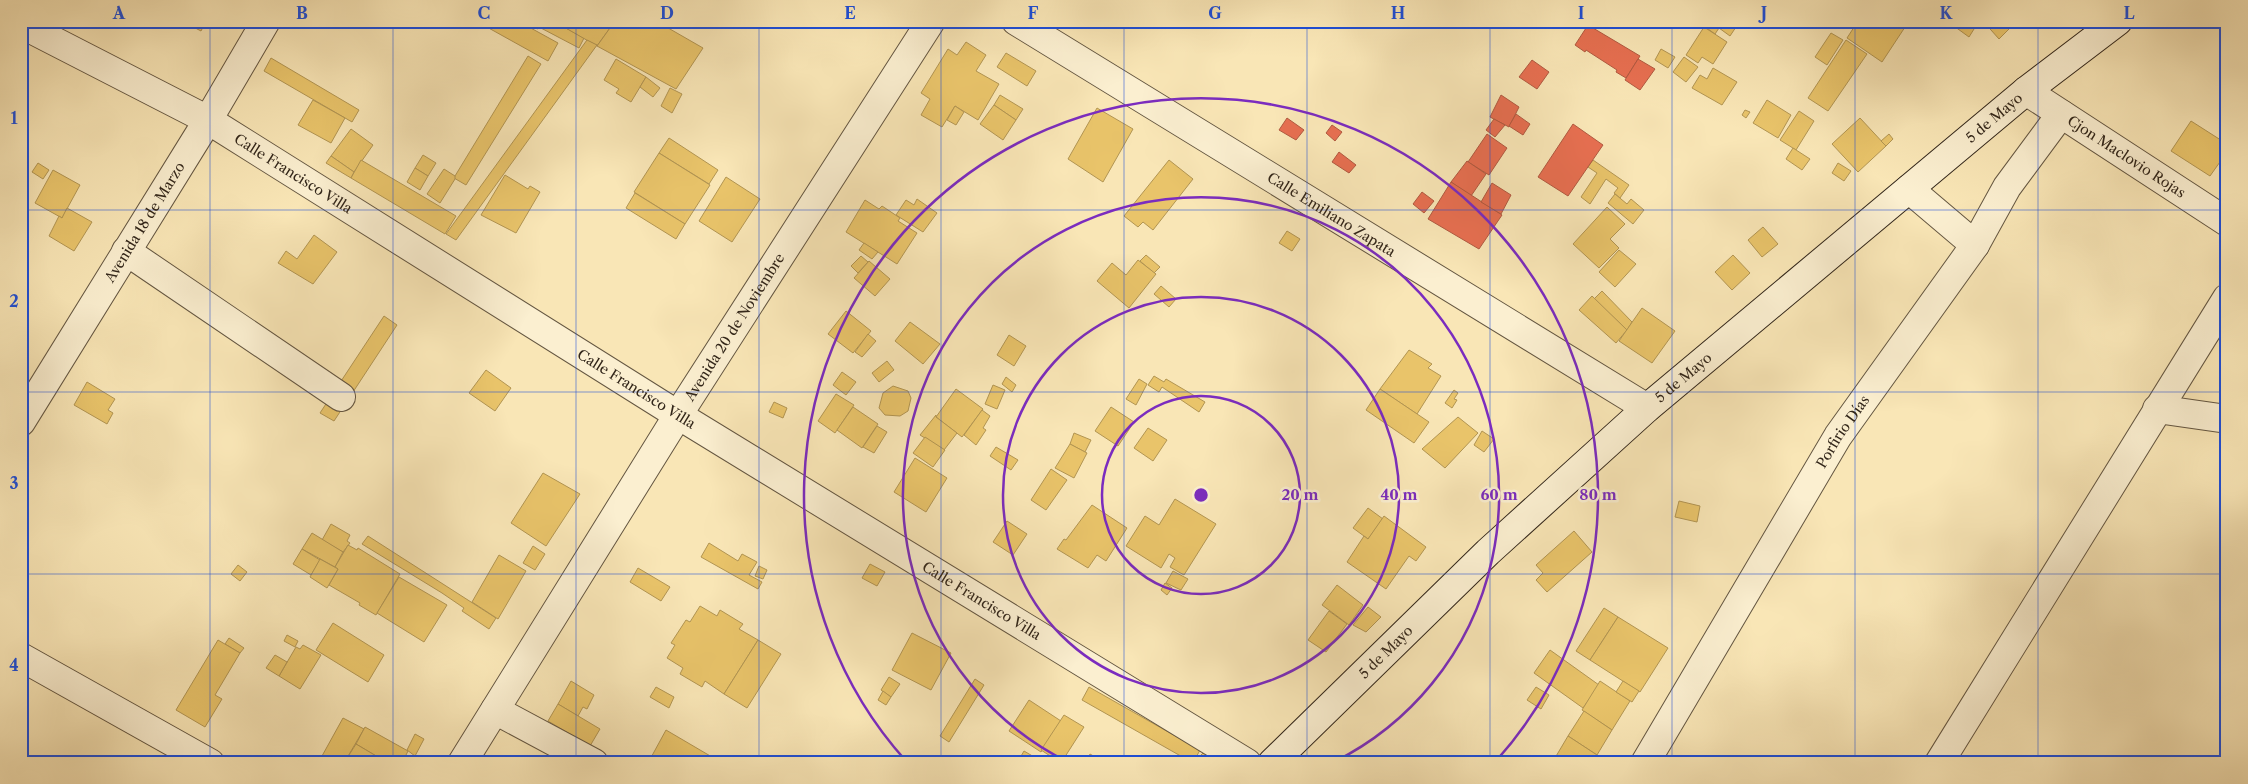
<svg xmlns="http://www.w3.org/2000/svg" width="2248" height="784" viewBox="0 0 2248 784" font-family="'Libre Caslon Text',serif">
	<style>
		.homes { fill: #e9c46a; stroke: #b29552 }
		.shops { fill: #e76f51; stroke: #b15940 }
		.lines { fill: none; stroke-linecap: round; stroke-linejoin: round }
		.street-casing { stroke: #645641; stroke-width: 30 }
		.secondary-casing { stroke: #32261a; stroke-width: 30 }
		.street { stroke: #fbefd0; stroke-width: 28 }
		.secondary { stroke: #fbefd0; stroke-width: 28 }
		.grid { fill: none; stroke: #1d4ed8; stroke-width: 1; stroke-opacity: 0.55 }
		.ring { fill: none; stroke: #7b2cbf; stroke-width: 2.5 }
		.labels { text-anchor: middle; stroke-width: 5; stroke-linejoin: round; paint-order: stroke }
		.street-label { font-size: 14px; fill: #32261a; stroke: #fbefd0 }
		.centre { fill: #7b2cbf; stroke: #fbefd0; stroke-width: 2.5 }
		.ring-label { font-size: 15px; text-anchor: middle; font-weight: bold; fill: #7b2cbf; stroke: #fbefd0; stroke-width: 5; stroke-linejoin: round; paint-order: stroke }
		.neatline { fill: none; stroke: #1d4ed8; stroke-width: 2 }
		.grid-label { font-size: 16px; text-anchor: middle; font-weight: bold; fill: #1d4ed8 }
	</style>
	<rect width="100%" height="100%" fill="#f9e6b6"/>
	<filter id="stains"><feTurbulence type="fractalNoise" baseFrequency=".004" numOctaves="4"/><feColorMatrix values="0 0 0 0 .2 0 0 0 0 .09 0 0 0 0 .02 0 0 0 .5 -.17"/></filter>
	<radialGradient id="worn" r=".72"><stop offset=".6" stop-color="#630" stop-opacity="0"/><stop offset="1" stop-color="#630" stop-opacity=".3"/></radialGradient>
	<g class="homes">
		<path d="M182,21H206L201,31Z"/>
		<path d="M476,21H518L558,43L548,61Z"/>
		<path d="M523,21H542L538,29Z"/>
		<path d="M542,21H553L584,38L579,48L539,27Z"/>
		<path d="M567,21H615L597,46L564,27Z"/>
		<path d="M615,21H656L703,48L676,89L597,46Z"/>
		<path d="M1708,21H1740L1730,36L1719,28L1715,34L1704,26Z"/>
		<path d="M1858,21H1909L1882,62L1847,38Z"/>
		<path d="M1947,21H1979L1969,37Z"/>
		<path d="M1983,21H2017L1999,39Z"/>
		<path d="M1704,27L1727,42L1713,64L1702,57L1698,63L1686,55Z"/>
		<path d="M1831,33L1843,40L1827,65L1815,57Z"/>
		<path d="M587,40L597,45L456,240L446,234Z"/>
		<path d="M1846,40L1867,54L1828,111L1808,98Z"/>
		<path d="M966,42L986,55L976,71L999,84L978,120L955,106L942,127L921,115L930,99L921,93L948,49L957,55Z"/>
		<path d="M1661,49L1675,57L1668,68L1655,60Z"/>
		<path d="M1006,53L1036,71L1027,86L997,67Z"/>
		<path d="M528,56L541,64L466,185L454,178L455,176Z"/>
		<path d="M1684,57L1698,67L1686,82L1673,72Z"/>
		<path d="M271,58L359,110L352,122L264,71Z"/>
		<path d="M616,59L646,77L631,102L616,93L619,89L604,80Z"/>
		<path d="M1713,68L1737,82L1722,105L1692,88L1700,75L1707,79Z"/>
		<path d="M646,77L660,88L653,97L640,87Z"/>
		<path d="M670,88L682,94L672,113L661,106Z"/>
		<path d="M1000,95L1023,109L1016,120L994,105Z"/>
		<path d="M313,100L345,118L331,143L298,125Z"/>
		<path d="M1767,100L1791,115L1778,138L1753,123Z"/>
		<path d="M994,105L1016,120L1003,140L980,124Z"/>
		<path d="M955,106L964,112L956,125L947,120Z"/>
		<path d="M1097,108L1133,129L1103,182L1068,159Z"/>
		<path d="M1745,110L1750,112L1746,118L1742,115Z"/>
		<path d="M1799,111L1814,121L1796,150L1780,140Z"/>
		<path d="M1860,118L1886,146L1858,172L1832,144Z"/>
		<path d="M2191,121L2227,144V152L2210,176L2171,151Z"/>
		<path d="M351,129L373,145L354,172L331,156Z"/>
		<path d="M1889,134L1893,139L1886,146L1881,141Z"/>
		<path d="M669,138L718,170L709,184L659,153Z"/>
		<path d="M1793,148L1810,159L1802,170L1786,159Z"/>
		<path d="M659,153L710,185L685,224L634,192Z"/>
		<path d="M423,155L436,163L428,176L415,168Z"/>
		<path d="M331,156L354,172L351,178L326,163Z"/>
		<path d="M361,160L456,216L445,234L351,178Z"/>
		<path d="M1169,160L1193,179L1153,230L1143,222L1138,227L1124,216Z"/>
		<path d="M1593,160L1629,185L1620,198L1614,193L1618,188L1606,179L1590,204L1581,197L1597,173L1588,167Z"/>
		<path d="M38,163L49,170L43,179L32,172Z"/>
		<path d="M1838,163L1851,171L1844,181L1832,173Z"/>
		<path d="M415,168L428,176L420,190L407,182Z"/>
		<path d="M444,169L455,176V179L440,203L427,194Z"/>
		<path d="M53,170L80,185L62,218L35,203Z"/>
		<path d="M505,175L528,189L530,186L540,192L516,233L481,215Z"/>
		<path d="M726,177L760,199L732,242L699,221Z"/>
		<path d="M635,193L685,224L676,239L626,208Z"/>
		<path d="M1615,194L1627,204L1631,199L1644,210L1633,224L1608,203Z"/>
		<path d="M917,199L937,213L923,232L896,215L906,200L914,205Z"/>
		<path d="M865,200L879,209L882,206L900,218L898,221L917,233L897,264L846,232Z"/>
		<path d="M1607,207L1625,224L1610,239L1619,248L1599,268L1573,244Z"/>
		<path d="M67,208L92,222L74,251L49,236L59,216L62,218Z"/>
		<path d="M1763,227L1778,244L1762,257L1748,240Z"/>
		<path d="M1287,231L1300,239L1292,251L1279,243Z"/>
		<path d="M314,235L337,252L313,284L278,263L286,251L297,259Z"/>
		<path d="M864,243L878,252L872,259L859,250Z"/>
		<path d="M1619,250L1636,264L1615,287L1599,272Z"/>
		<path d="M1146,255L1160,267L1154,273L1140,261Z"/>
		<path d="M1733,255L1750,273L1732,290L1715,272Z"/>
		<path d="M861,256L868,262L858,273L851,266Z"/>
		<path d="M1138,260L1156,274L1129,308L1097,281L1112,263L1126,275Z"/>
		<path d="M869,261L890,279L875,296L854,278Z"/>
		<path d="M1161,286L1176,299L1169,307L1154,294Z"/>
		<path d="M1602,291L1632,322L1627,330L1594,299Z"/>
		<path d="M1592,296L1627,330L1616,343L1579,310Z"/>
		<path d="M1642,308L1675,331L1652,363L1619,341Z"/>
		<path d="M846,311L871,331L853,353L828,334Z"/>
		<path d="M384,316L397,325L334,421L320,413Z"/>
		<path d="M910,322L940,344L923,364L895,341Z"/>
		<path d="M868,334L876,341L862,357L855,352Z"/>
		<path d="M1009,335L1026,346L1014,366L997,355Z"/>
		<path d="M1409,350L1432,364L1428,368L1441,376L1417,414L1380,389Z"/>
		<path d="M887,361L894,370L879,382L872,373Z"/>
		<path d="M486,370L511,388L495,411L469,393Z"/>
		<path d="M842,372L856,382L846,395L833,385Z"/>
		<path d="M1154,376L1164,382L1166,379L1205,402L1199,412L1162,387L1159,392L1148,385Z"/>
		<path d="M1006,377L1016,385L1012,392L1002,384Z"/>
		<path d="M1139,379L1147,384L1136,405L1126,399Z"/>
		<path d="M87,382L115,399L108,410L113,413L107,424L74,405Z"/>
		<path d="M993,385L1005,390L997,409L985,404Z"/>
		<path d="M893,386L908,391L911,398L908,411L900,416L885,415L879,408L883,393Z"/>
		<path d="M956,389L983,409L962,437L936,417Z"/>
		<path d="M1380,389L1429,422L1414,443L1366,410Z"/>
		<path d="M1454,390L1458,393L1454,399L1457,400L1452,408L1445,403Z"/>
		<path d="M836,394L854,405L835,433L818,421Z"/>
		<path d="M774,402L787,408L783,418L769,412Z"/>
		<path d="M853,407L878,424L862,448L837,430Z"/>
		<path d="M1111,407L1134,422L1118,446L1095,431Z"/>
		<path d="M982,410L990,416L983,428L986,430L976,445L964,435Z"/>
		<path d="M936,415V417L957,433L944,450L920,435Z"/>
		<path d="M1458,417L1478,433L1445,468L1422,449Z"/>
		<path d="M877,426L887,432L874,453L863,447Z"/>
		<path d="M1148,428L1167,440L1153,461L1134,448Z"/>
		<path d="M1482,431L1494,439L1484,452L1474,445Z"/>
		<path d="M1074,433L1091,440L1085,452L1070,444Z"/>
		<path d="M925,437L945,450L933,467L913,453Z"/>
		<path d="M1070,444L1087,453L1074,478L1055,468Z"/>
		<path d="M996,447L1018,460L1011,470L990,456Z"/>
		<path d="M915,458L947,478L926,512L894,492Z"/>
		<path d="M1051,469L1067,480L1046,510L1031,500Z"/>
		<path d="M543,473L580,494L546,546L511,523Z"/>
		<path d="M1175,499L1216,524L1184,575L1170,567L1175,558L1169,554L1161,568L1126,546L1145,516L1159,525Z"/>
		<path d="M1679,501L1700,506L1697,522L1675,517Z"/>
		<path d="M1092,505L1127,528L1106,561L1097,555L1088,568L1057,549L1064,539L1066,540Z"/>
		<path d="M1368,508L1383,519L1368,539L1353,528Z"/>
		<path d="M1384,516L1426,547L1416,561L1409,556L1386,589L1347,562L1364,536L1368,539Z"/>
		<path d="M1007,521L1027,534L1013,555L993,542Z"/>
		<path d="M331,524L350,535L347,541L350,543L343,552L322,540Z"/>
		<path d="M1574,531L1592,552L1547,592L1536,580L1543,573L1536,565Z"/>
		<path d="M312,533L343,552L335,567L302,549Z"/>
		<path d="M368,536L496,618L489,629L462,611L464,608L442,593L362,544Z"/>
		<path d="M709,543L738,561L742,554L757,562L749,575L762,582L758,589L701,557Z"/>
		<path d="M348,545L357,550L358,548L400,574L376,615L359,605L360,603L329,585L338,569L335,567Z"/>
		<path d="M533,546L545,554L535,570L523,563Z"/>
		<path d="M302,549L320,560L311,575L293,564Z"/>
		<path d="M499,555L526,571L498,619L472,602Z"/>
		<path d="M320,559L338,569L327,588L310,577Z"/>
		<path d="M870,564L885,572L877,586L862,578Z"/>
		<path d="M238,565L247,572L240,581L231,574Z"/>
		<path d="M759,566L767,570L763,579L755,576Z"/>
		<path d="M638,568L670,587L661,601L630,582Z"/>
		<path d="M1173,571L1188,579L1181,590L1166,583Z"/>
		<path d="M399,577L447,605L424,642L377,613Z"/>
		<path d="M1165,583L1172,588L1167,595L1161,590Z"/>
		<path d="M1337,585L1363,605L1349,625L1322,605Z"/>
		<path d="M700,606L717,616L720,610L743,624L739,629L758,640L724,694L705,681L702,687L680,674L683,668L667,658L675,645L671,643L686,620L690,622Z"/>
		<path d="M1368,607L1381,617L1366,632L1353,625Z"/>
		<path d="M1604,608L1618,617L1590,660L1576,651Z"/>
		<path d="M1329,611L1347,624L1326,652L1308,640Z"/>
		<path d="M1618,617L1668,648L1640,692L1590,660Z"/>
		<path d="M333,623L384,655L368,682L316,650Z"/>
		<path d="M912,633L951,653L931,690L892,670Z"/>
		<path d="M287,635L298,641L295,647L284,641Z"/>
		<path d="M229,638L244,648L240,653L225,644Z"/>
		<path d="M218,640L240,653L215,695L222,699L205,727L176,710Z"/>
		<path d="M758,640L781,654L747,708L724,694Z"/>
		<path d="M303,645L321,655L300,689L279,676L296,647L300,649Z"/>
		<path d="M1550,650L1599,685L1583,708L1534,673Z"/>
		<path d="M275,655L287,662L279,676L266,668Z"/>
		<path d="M889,677L900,684L891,697L881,690Z"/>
		<path d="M975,679L984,685L949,742L940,736Z"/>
		<path d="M571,681L594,695L587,709L583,707L578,716L558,704Z"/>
		<path d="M1600,681L1630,701L1612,730L1582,710Z"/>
		<path d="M1623,681L1639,691L1632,702L1616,692Z"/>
		<path d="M656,687L674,697L669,708L650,697Z"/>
		<path d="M1089,687L1200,750L1193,763L1082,700Z"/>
		<path d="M1536,687L1549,695L1541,709L1527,700Z"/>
		<path d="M883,691L891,697L886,705L878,700Z"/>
		<path d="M1029,700L1061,721L1041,752L1009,731Z"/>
		<path d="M558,704L600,729L590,746L548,721Z"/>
		<path d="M1584,711L1612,730L1597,755L1568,736Z"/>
		<path d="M1064,715L1084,727L1061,763L1041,750Z"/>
		<path d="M343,718L364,729L344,763H334L322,756Z"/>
		<path d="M365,727L408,751L402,763H388L356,744Z"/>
		<path d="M666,730L712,757L709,763H648Z"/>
		<path d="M415,734L424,739L415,756L407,750Z"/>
		<path d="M1568,736L1597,755L1592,763L1584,760L1582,763L1575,760L1574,763H1552Z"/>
		<path d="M356,744L388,763H344Z"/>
		<path d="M1024,751L1041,761L1040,763H1017Z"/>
		<path d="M1204,752L1223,763H1209L1200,756Z"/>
		<path d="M1090,754L1104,762L1103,763H1085Z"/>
	</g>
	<g class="shops">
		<path d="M1588,25L1640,56L1626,78L1616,72L1617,70L1586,50L1585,52L1575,45Z"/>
		<path d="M1638,59L1655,69L1640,90L1625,80Z"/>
		<path d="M1532,60L1549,72L1537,89L1519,77Z"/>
		<path d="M1501,95L1519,107L1509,127L1490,117Z"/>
		<path d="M1516,114L1530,124L1523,135L1509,126Z"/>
		<path d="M1287,118L1304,130L1296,140L1279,130Z"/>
		<path d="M1494,119L1505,125L1495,137L1486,130Z"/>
		<path d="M1573,124L1603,145L1568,196L1538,177Z"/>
		<path d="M1332,125L1342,132L1335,141L1326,133Z"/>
		<path d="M1487,134L1507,148L1489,175L1468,162Z"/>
		<path d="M1339,152L1356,165L1349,173L1332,162Z"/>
		<path d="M1467,161L1486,174L1471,196L1451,182Z"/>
		<path d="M1451,182L1502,215L1479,249L1428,219Z"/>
		<path d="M1492,183L1511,195L1501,214L1481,202Z"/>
		<path d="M1422,192L1434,201L1424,213L1413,204Z"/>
	</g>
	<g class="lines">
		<g class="street-casing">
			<g id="street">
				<path id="s1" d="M1016,21L1647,408"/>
				<path id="s2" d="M21,24L208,120L678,415L1247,763"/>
				<path id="s3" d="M2026,91L2227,222"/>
				<path d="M1909,189L1975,245"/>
				<path d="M126,251L341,397"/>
				<path d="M2157,409L2227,419"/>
				<path id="s4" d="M21,422L208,120L266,21"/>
				<path d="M21,657L210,763"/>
				<path d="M495,710L594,763"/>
				<path id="s5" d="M462,763L678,415L931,21"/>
				<path id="s6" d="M1645,763L1838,436L1975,245L2007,187L2061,114"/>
				<path d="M1939,763L2227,298"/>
			</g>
		</g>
		<g class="secondary-casing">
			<g id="secondary">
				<path id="s7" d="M1272,763L1488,552L1647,408L2026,91L2118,21"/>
			</g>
		</g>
		<use href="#street" class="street"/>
		<use href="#secondary" class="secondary"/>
	</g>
	<path class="grid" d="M210,21V763M393,21V763M576,21V763M759,21V763M941,21V763M1124,21V763M1307,21V763M1490,21V763M1672,21V763M1855,21V763M2038,21V763M21,210H2227M21,392H2227M21,574H2227"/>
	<g class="ring">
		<circle cx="1201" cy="495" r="99"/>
		<circle cx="1201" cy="495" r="198"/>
		<path d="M1068 762A298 298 0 1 1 1334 762"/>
		<path d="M906 761A397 397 0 1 1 1496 761"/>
	</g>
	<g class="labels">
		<g class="street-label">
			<text dy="5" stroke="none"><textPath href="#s7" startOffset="969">5 de Mayo</textPath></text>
			<text dy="5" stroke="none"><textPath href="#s3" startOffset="120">Cjon Maclovio Rojas</textPath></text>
			<text dy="5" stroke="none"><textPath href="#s2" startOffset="311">Calle Francisco Villa</textPath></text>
			<text dy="5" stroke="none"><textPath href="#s1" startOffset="370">Calle Emiliano Zapata</textPath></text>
			<text dy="5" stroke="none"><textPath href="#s4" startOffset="235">Avenida 18 de Marzo</textPath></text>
			<text dy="5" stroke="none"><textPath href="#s5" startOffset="514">Avenida 20 de Noviembre</textPath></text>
			<text dy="5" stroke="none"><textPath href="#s7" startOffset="564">5 de Mayo</textPath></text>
			<text dy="5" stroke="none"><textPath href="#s2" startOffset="716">Calle Francisco Villa</textPath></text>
			<text dy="5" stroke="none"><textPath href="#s6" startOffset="386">Porfirio Días</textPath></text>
			<text dy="5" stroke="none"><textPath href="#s2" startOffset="1121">Calle Francisco Villa</textPath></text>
			<text dy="5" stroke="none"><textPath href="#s7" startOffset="159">5 de Mayo</textPath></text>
		</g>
	</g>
	<circle cx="1201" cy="495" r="8" class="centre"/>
	<g class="ring-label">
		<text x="1300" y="500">20 m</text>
		<text x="1399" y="500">40 m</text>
		<text x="1499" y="500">60 m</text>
		<text x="1598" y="500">80 m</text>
	</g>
	<rect width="2248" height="784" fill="none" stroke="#f9e6b6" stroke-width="55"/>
	<rect x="28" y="28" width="2192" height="728" class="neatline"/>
	<g class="grid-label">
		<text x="119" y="19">A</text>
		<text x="302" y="19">B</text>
		<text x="484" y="19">C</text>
		<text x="667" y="19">D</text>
		<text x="850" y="19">E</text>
		<text x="1033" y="19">F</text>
		<text x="1215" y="19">G</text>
		<text x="1398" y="19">H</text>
		<text x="1581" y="19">I</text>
		<text x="1764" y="19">J</text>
		<text x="1946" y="19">K</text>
		<text x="2129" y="19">L</text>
		<text x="14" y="124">1</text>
		<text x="14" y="307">2</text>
		<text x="14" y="489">3</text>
		<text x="14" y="671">4</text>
	</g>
	<rect width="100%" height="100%" filter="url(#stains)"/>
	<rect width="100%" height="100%" fill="url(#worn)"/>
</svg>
